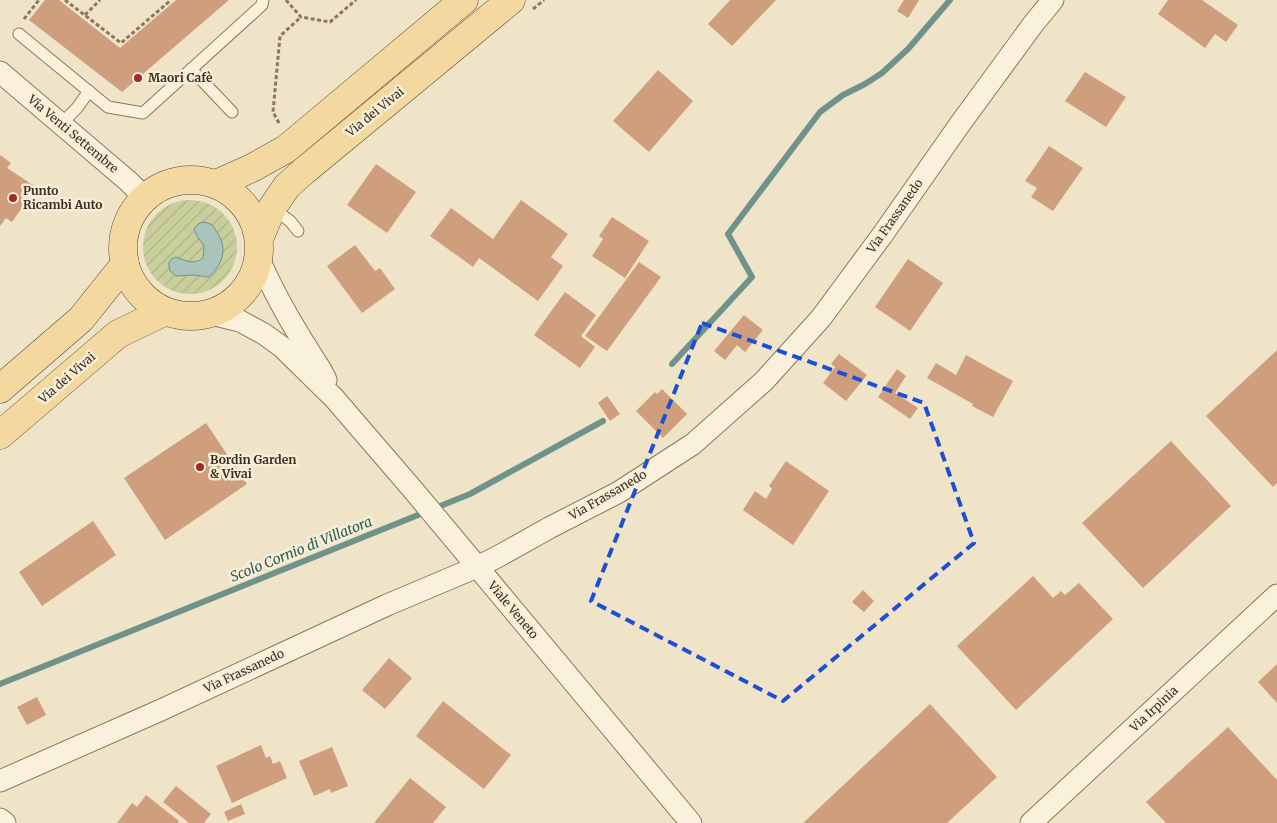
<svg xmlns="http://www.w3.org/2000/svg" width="1277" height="823" viewBox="0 0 1277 823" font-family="Merriweather,serif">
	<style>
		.garden { fill: url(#garden-furrows) }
		.water { fill: #a9c4bc; stroke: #6f938a }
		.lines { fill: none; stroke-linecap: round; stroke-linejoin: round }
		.stream { stroke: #6f938a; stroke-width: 6 }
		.building { fill: #cf9f7d }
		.service-casing { stroke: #8d765c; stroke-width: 13 }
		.minor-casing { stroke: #8d765c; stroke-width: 23 }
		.primary-casing { stroke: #5b4430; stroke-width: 29 }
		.path { stroke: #8d765c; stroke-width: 3; stroke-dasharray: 4 2.5; stroke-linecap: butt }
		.service { stroke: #faf1dc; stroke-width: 11 }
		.minor { stroke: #faf1dc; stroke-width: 21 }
		.primary { stroke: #f3d9a0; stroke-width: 28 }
		.marked { fill: none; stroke: #1d4ed8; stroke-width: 4; stroke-dasharray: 10 6; stroke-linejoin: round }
		.poi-dot { fill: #9e2a2b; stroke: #f7eed8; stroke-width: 2 }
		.labels { text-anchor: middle; stroke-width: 5; stroke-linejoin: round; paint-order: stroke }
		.poi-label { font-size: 12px; font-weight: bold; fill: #3d2e20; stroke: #f7eed8; text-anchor: start }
		.street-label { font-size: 12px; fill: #3d2e20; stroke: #f7eed8 }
		.water-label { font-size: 14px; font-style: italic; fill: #2f5d5a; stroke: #f7eed8 }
	</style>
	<defs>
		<pattern id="garden-furrows" width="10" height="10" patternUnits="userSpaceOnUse" patternTransform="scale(1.25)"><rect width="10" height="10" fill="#c9cf9b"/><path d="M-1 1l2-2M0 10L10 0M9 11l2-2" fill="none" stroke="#aeb285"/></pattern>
	</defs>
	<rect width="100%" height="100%" fill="#f0e4c8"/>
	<circle class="garden" cx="190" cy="247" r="47"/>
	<path class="water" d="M203,222C213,223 214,227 218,234C228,250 222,266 208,277L193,275L176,276L170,271C168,263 168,260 176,257C186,261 194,265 203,258L204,246L197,236L194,229L198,224Z"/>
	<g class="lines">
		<g class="stream">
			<path d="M672,364L752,277L728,234L820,112L843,95L865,84L882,73L908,49L950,0"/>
			<path d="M0,684L470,494L603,421"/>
		</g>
	</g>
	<g class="building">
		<path d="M45,0H59L120,48L176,0H229L122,92L29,20Z"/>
		<path d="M730,0H776L732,46L708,24Z"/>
		<path d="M904,0H919L908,18L897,11Z"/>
		<path d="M1168,0H1202L1238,25L1226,42L1215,34L1205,48L1158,14Z"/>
		<path d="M658,70L693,101L649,152L613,121Z"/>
		<path d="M1085,72L1126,97L1106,127L1065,101Z"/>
		<path d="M1049,146L1083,168L1053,211L1031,197L1037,188L1025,181Z"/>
		<path d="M0,155L11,163L7,168L36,187L12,222L6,218L0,226Z"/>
		<path d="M376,164L416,192L387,233L347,205Z"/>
		<path d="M521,200L568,234L551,257L563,266L538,301L479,258L473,267L430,236L451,208L493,239Z"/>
		<path d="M612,217L649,241L625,278L592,256L603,239L599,236Z"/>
		<path d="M355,245L375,271L380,268L395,289L362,313L327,266Z"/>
		<path d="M908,259L943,283L910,331L875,307Z"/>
		<path d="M639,262L661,277L607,351L585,336Z"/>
		<path d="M565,292L596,315L581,336L595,347L580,368L534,335Z"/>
		<path d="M744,315L763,330L745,352L737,345L725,360L714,351Z"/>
		<path d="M1277,350V483L1273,487L1206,416Z"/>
		<path d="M839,354L867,375L846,401L823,383L835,367L831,364Z"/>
		<path d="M966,355L1013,381L993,417L972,406L973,404L927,378L936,363L956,375Z"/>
		<path d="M897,369L906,376L895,393L918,408L910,419L878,397Z"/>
		<path d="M662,389L687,414L663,438L636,411L655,392L657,394Z"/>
		<path d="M607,396L620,414L610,421L598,403Z"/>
		<path d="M206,423L247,484L165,540L124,478Z"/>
		<path d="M1171,441L1231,506L1143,588L1082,523Z"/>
		<path d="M786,461L829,491L793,545L743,510L755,491L766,499L772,489L769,486Z"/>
		<path d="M93,521L116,555L42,606L19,572Z"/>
		<path d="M1033,576L1053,598L1061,591L1065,595L1079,583L1113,619L1016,710L957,646Z"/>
		<path d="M863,590L874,601L864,612L852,602Z"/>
		<path d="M389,658L412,678L385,709L362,690Z"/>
		<path d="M1277,664V703L1258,682Z"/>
		<path d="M37,697L46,715L27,725L17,707Z"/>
		<path d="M443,701L511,755L484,789L416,736Z"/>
		<path d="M930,704L997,777L947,823H803Z"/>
		<path d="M1228,727L1277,780V823H1166L1146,802Z"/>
		<path d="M261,745L266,758L270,756L273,764L280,761L287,778L232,803L216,766Z"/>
		<path d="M332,747L348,786L331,793L330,789L314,796L299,761Z"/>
		<path d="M410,778L446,807L433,823H374Z"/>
		<path d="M176,786L211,814L204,823H189L163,802Z"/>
		<path d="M146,795L179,821L178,823H117L132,803L137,807Z"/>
		<path d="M241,804L245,814L228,821L224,812Z"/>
	</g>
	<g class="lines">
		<g class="service-casing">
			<g id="service">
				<path d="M19,34L108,107L143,113L262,5L263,0"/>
				<path d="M191,69L232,112"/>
				<path d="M61,124L77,108L89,91"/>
				<path d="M272,208L290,221L298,231"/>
			</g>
		</g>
		<g class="minor-casing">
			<g id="minor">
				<path d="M0,72L128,181L145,198"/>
				<path d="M259,259C277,300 297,333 321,370L326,380"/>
				<path d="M211,314L240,321L264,334L282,347L334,398L414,491L691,823"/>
				<path d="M0,781L161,710L387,605L477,567L499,556L549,528L619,492L693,444L764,381L821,318L883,234L960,124L1034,23L1053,0"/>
				<path d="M0,819L5,823"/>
				<path d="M1031,823L1277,595"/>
			</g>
		</g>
		<g class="primary-casing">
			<g id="primary">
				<circle cx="191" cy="248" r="68"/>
				<path d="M216,184L252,168L286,149L464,0"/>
				<path d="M259,239L272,208L287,186L304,171L511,0"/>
				<path d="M0,389L81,319L125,264"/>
				<path d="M0,435L118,334L164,312"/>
			</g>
		</g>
		<g class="path">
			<path d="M65,0L121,43L171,0"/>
			<path d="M286,0L301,17L330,22L356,0"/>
			<path d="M533,9L544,0"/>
			<path d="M85,15L100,0"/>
			<path d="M24,19L39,0"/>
			<path d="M279,123L273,112L280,36L301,17"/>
		</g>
		<use href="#service" class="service"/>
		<use href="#minor" class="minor"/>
		<use href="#primary" class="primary"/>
	</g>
	<path class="marked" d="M702,323L924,403L974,543L783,701L591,601Z"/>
	<g class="poi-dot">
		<circle cx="138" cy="78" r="5"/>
		<circle cx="13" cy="198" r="5"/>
		<circle cx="200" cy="467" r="5"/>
	</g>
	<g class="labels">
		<g class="poi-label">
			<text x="148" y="82">Maori Cafè</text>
			<text x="23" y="195">Punto<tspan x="23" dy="14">Ricambi Auto</tspan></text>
			<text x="210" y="464">Bordin Garden<tspan x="210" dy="14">&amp; Vivai</tspan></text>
		</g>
		<g class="street-label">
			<text transform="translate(375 112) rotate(-39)" y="4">Via dei Vivai</text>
			<text transform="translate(73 134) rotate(40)" y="4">Via Venti Settembre</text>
			<text transform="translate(895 216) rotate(-55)" y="4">Via Frassanedo</text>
			<text transform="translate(67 378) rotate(-41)" y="4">Via dei Vivai</text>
			<text transform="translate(608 495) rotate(-30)" y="4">Via Frassanedo</text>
			<text transform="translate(513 610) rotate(50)" y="4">Viale Veneto</text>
			<text transform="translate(244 671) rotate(-25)" y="4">Via Frassanedo</text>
			<text transform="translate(1154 709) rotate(-43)" y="4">Via Irpinia</text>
		</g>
		<g class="water-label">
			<text transform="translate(301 549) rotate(-22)" y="5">Scolo Cornio di Villatora</text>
		</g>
	</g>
</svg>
